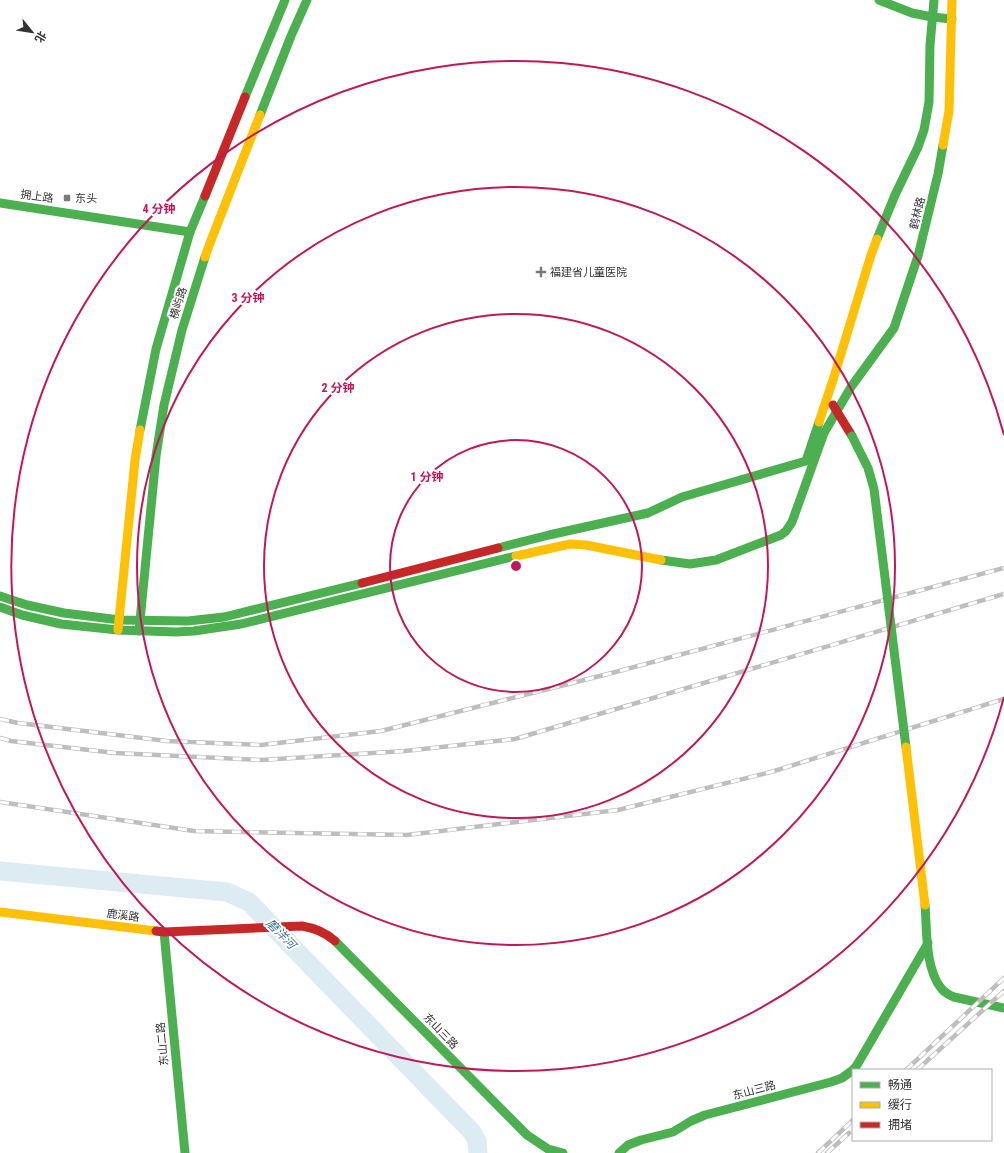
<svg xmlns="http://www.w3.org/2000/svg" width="1004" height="1153" viewBox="0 0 1004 1153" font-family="'Roboto Condensed','Noto Sans SC',sans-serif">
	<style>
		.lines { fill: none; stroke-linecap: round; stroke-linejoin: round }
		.river { stroke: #ddebf3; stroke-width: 19 }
		.fast { stroke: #4caf50; stroke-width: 9 }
		.slow { stroke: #ffc107; stroke-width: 9 }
		.jam { stroke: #c62828; stroke-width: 9 }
		.rail-casing { stroke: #bebebe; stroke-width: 4.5 }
		.rail { stroke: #fff; stroke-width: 3; stroke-dasharray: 9; stroke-linecap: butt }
		.fast-bridge { stroke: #4caf50; stroke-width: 9 }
		.slow-bridge { stroke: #ffc107; stroke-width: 9 }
		.ring { fill: none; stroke: #c2185b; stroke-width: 2 }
		.poi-dot { fill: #7a7a7a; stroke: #fff; stroke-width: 1.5 }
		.labels { text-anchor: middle; stroke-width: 4; stroke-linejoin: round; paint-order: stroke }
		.street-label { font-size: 11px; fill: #333; stroke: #fff }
		.poi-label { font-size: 11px; fill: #333; stroke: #fff; text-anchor: start }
		.water-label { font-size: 12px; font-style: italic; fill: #3f7597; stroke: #fff }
		.centre { fill: #c2185b; stroke: #fff; stroke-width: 2 }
		.ring-label { font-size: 12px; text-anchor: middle; font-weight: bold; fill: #c2185b; stroke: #fff; stroke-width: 4; stroke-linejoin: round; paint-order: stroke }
	</style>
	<rect width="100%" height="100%" fill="#fff"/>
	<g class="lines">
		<path class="river" d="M0,871L227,892L249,902L472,1132L477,1141L478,1153"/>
		<g class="fast">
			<path d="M879,0L912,13L932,17L952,19"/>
			<path d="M245,97L285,0"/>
			<path d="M260,115L291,36L307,0"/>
			<path d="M0,203L190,232"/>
			<path d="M877,239L895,195L918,147L924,130L929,102L930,45L934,0"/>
			<path d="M140,430L156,349L190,232L205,196"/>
			<path d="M498,548L549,535L648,513L682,497L806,461L819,422"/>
			<path d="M661,560L690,564L716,560L781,535L786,531L792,522L824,433L851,387L894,328L918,256L938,174L943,145"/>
			<path d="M0,596L27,605L64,613L120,620L188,621L224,617L362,583"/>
			<path d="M0,607L22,615L61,624L118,630L176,632L194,631L241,624L516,556"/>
			<path d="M139,631L156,456L164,405L182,330L205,257"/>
			<path d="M925,905C927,930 925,968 941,988C944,992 949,995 954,997L1004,1008"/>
			<path d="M164,932L185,1153"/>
			<path d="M335,941L527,1135L548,1149L563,1153"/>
			<path d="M853,1070L857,1065L928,943"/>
			<path d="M619,1153L628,1145L641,1140L673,1132L691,1121L705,1115L831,1082L842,1078L853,1070"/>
		</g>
		<g class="slow">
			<path d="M943,145L949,111L952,0"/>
			<path d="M205,257L210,243L260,115"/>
			<path d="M819,422L833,380L871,255L877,239"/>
			<path d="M516,556L570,544L586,545L661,560"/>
			<path d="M118,630L135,460L140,430"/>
			<path d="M0,912L156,931"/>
		</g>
		<g class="jam">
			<path d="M205,196L245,97"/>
			<path d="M833,405L852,436"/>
			<path d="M362,583L498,548"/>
			<path d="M156,931L164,932L302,926C315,928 325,932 335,941"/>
		</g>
		<g class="rail-casing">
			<g id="rail">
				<path d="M0,719L18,723L167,741L261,745L381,731L608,674L1004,568"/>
				<path d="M0,738L11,741L115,753L261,760L405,751L515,739L1004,594"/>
				<path d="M0,802L194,831L407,835L618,810L771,772L1004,699"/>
				<path d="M906,1070L1004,978"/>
				<path d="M917,1070L1004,991"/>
				<path d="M818,1153L853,1120"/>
				<path d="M827,1153L849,1133"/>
			</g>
		</g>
		<use href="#rail" class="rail"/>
		<path class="fast-bridge" d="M852,436L868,468L874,489L906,747"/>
		<path class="slow-bridge" d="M906,747L925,905"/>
	</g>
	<g class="ring">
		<circle cx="516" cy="566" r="126"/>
		<circle cx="516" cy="566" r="252"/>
		<circle cx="516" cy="566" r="379"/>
		<path d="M1004 697A505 505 0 1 1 1004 435"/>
	</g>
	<g class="poi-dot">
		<rect x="63" y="194" width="8" height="8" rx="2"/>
		<path d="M539 266h4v4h4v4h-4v4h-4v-4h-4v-4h4z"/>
	</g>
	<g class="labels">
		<g class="street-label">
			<text transform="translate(37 196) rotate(8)" y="4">拥上路</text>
			<text transform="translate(917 213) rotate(-76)" y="4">鹤林路</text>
			<text transform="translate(178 303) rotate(-72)" y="4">横屿路</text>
			<text transform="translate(123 915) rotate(7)" y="4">鹿溪路</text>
			<text transform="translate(441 1031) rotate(46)" y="4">东山三路</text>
			<text transform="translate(162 1044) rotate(-95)" y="4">东山二路</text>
			<text transform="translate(754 1090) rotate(-15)" y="4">东山三路</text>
		</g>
		<g class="poi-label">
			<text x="75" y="202">东头</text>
			<text x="550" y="276">福建省儿童医院</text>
		</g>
		<g class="water-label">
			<text transform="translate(281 934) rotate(46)" y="4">磨洋河</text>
		</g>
	</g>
	<circle cx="516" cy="566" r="6" class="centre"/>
	<g class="ring-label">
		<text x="159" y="213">4 分钟</text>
		<text x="248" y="302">3 分钟</text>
		<text x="338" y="392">2 分钟</text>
		<text x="427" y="481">1 分钟</text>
	</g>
	<rect x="852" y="1069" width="140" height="72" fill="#ffffff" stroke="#adadad"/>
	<rect x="860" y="1082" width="20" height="6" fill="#4caf50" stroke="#adadad"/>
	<text x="888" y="1089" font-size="12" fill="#333333">畅通</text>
	<rect x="860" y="1102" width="20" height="6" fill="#ffc107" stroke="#adadad"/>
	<text x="888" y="1109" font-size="12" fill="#333333">缓行</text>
	<rect x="860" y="1122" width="20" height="6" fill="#c62828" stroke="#adadad"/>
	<text x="888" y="1129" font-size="12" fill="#333333">拥堵</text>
	<g transform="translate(32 32) rotate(120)" stroke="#ffffff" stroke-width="3" paint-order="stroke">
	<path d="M0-3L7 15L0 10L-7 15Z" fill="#333333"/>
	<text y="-6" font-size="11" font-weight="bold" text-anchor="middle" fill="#333333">北</text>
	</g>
</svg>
